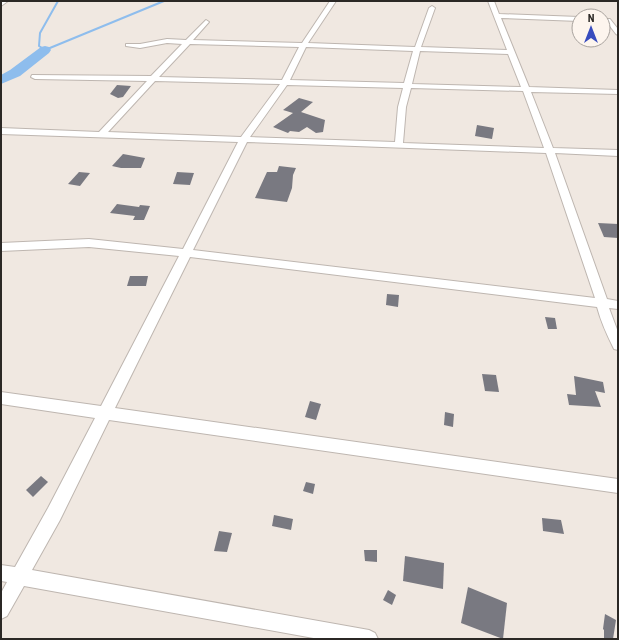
<svg xmlns="http://www.w3.org/2000/svg" width="619" height="640" viewBox="0 0 619 640" font-family="'Roboto Condensed',sans-serif">
	<style>
		.lines { fill: none; stroke-linecap: round; stroke-linejoin: round }
		.stream { stroke: #8ebded; stroke-width: 2 }
		.river { fill: #8ebded; fill-rule: evenodd }
		.building { fill: #797981 }
		.minor-casing { stroke: #beb6b0; stroke-width: 2 }
		.minor { fill: #fff; fill-rule: evenodd }
	</style>
	<rect width="100%" height="100%" fill="#f0e8e1"/>
	<g class="lines">
		<path class="stream" d="M58,1L40,33L39,46L45,50L164,1"/>
		<path class="river" d="M45,46L49,47L51,50L49,53L20,76L1,84V75L10,70L41,47Z"/>
	</g>
	<g class="building">
		<path d="M117,85L131,86L123,97L118,98L110,94Z"/>
		<path d="M299,98L313,102L301,112L325,120L323,132L316,133L307,127L299,132L290,131L288,133L273,127L293,113L283,110Z"/>
		<path d="M477,125L494,128L492,139L475,136Z"/>
		<path d="M123,154L145,158L141,168H121L112,166Z"/>
		<path d="M279,166L296,168L293,175L292,188L287,202L255,198L267,172H277Z"/>
		<path d="M79,172L90,173L80,186L68,184Z"/>
		<path d="M177,172L194,173L190,185L173,184Z"/>
		<path d="M117,204L139,207L140,205L150,206L144,220H133L135,216L110,213Z"/>
		<path d="M598,223L618,224V238L604,237Z"/>
		<path d="M130,276H148L146,286H127Z"/>
		<path d="M387,294L399,295L398,307L386,305Z"/>
		<path d="M545,317L555,318L557,329H548Z"/>
		<path d="M482,374L496,375L499,392L485,391Z"/>
		<path d="M574,376L603,382L605,393L595,391L601,407L569,405L567,394L576,395Z"/>
		<path d="M310,401L321,404L316,420L305,417Z"/>
		<path d="M445,412L454,414L453,427L444,425Z"/>
		<path d="M41,476L48,482L33,497L26,490Z"/>
		<path d="M306,482L315,484L313,494L303,491Z"/>
		<path d="M274,515L293,519L291,530L272,526Z"/>
		<path d="M542,518L561,520L564,534L543,531Z"/>
		<path d="M219,531L232,533L227,552L214,551Z"/>
		<path d="M364,550H377V562L365,561Z"/>
		<path d="M405,556L444,563L443,589L403,581Z"/>
		<path d="M468,587L507,603L503,639L461,623Z"/>
		<path d="M388,590L396,595L392,605L383,600Z"/>
		<path d="M605,614L616,620L613,639H604V630L603,629Z"/>
	</g>
	<g class="lines">
		<g class="minor-casing">
			<g id="minor">
				<path d="M1,1H8L1,6Z"/>
				<path d="M330,1H336L308,43L415,47L429,8L432,6L435,8L421,47L507,50L488,1H494L499,14L579,17V21L501,18L529,87L618,90V94L531,92L553,148L618,150V156L555,153L607,299L618,301V309L609,308L618,332V350L614,349C607,335 601,322 597,307L190,257L115,408L618,479V493L109,420L60,520L32,570L369,630L375,633L378,639H319L24,586L7,616L1,619V593L7,582L1,581V565L15,567L48,508L95,418L1,404V392L101,406L179,256L89,247L1,251V243L89,239L183,249L238,142L1,134V128L99,132L147,81L35,79L31,77L32,75L151,76L182,44L167,43L140,48L126,46V44H140L167,39L186,40L206,20L209,22L193,40L302,43ZM190,44L299,47L282,80L159,77ZM306,47L413,51L404,83L290,80ZM420,51L508,54L521,87L412,84ZM155,81L280,84L241,137L108,132ZM287,85L403,88L398,107L395,142L250,137ZM411,88L523,91L544,148L403,143L406,107ZM247,142L546,153L595,298L193,250Z"/>
				<path d="M606,19H610L618,29V35L616,34L606,21Z"/>
			</g>
		</g>
		<use href="#minor" class="minor"/>
	</g>
	<rect width="619" height="640" fill="none" stroke="#2b2825" stroke-width="4"/>
	<g transform="translate(591 28)"><circle r="19" fill="#fdf5ee" stroke="#a9a39e"/>
	<path d="M0-3L7 15L0 10L-7 15Z" fill="#384cbe"/>
	<text y="-6" font-size="11" font-weight="bold" text-anchor="middle" fill="#2b2825">N</text>
	</g>
</svg>
